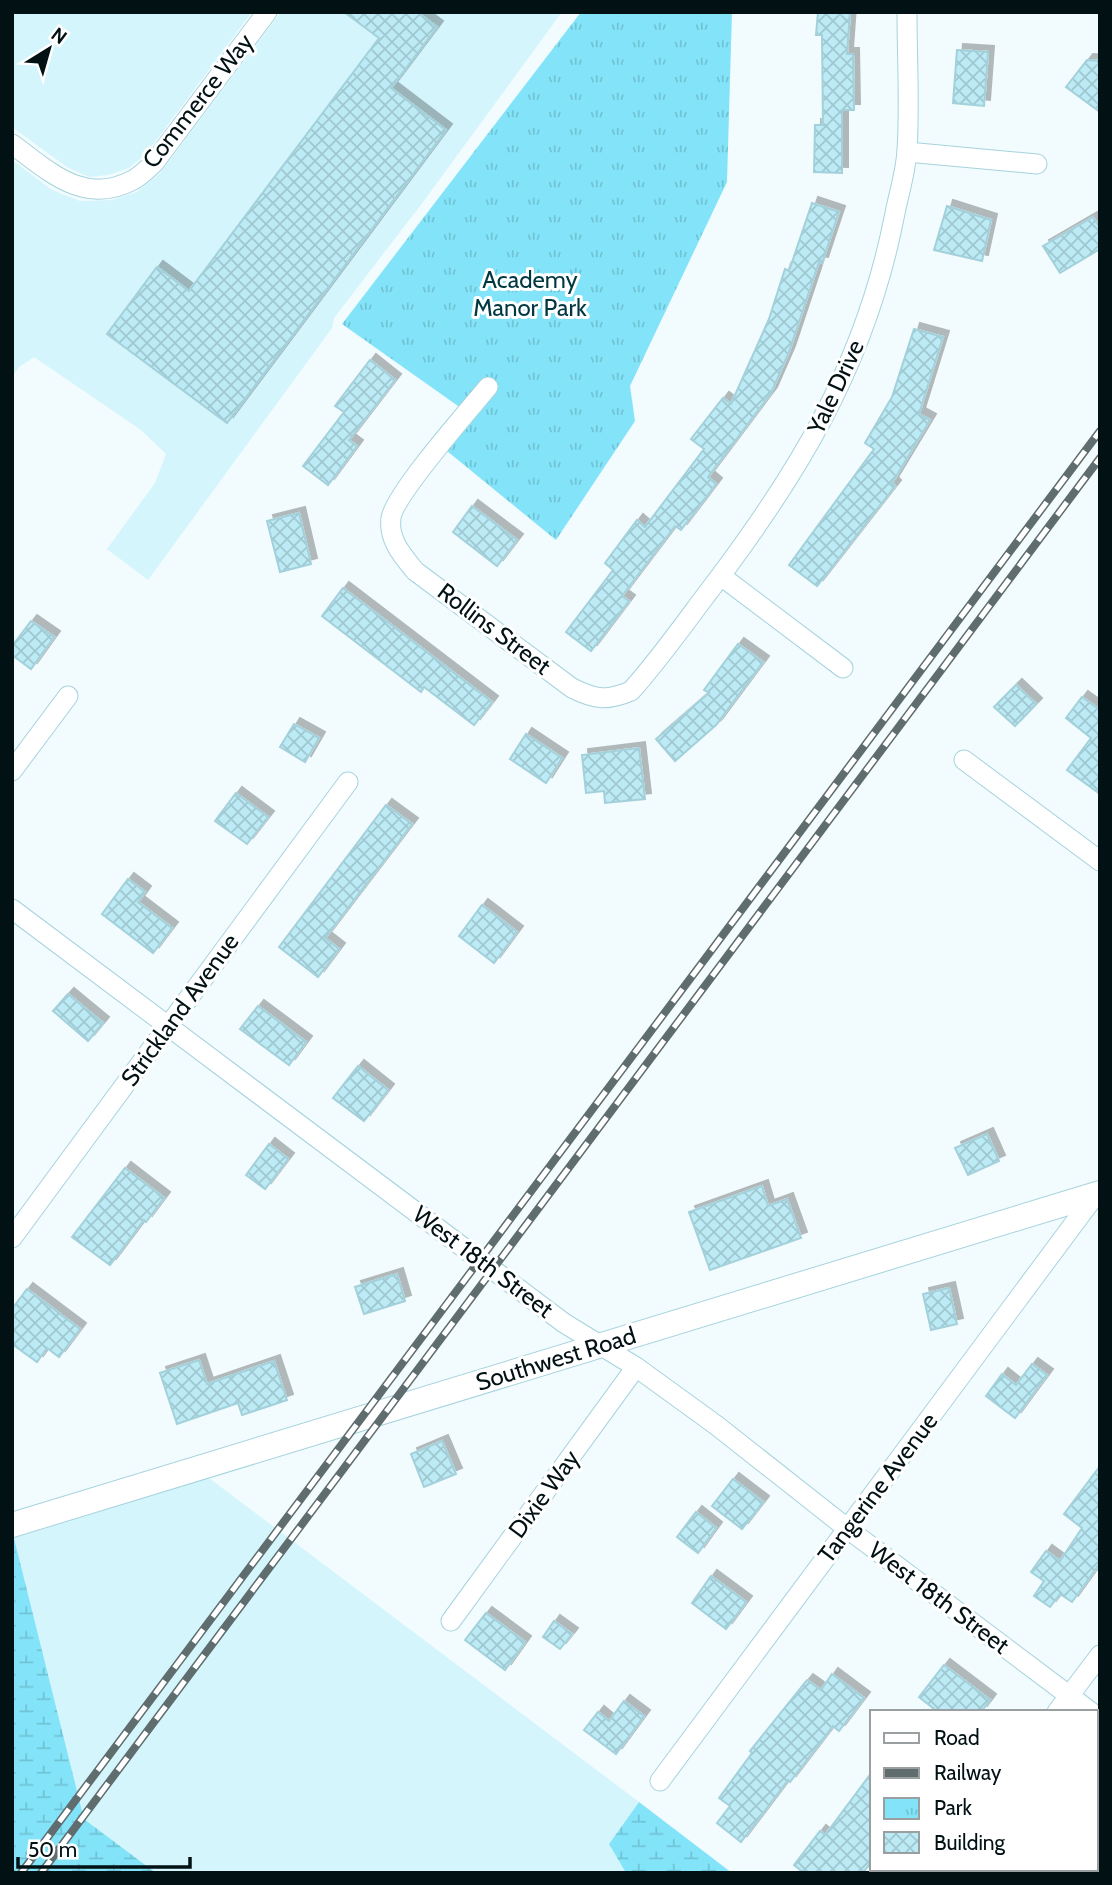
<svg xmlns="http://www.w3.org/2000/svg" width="1112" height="1885" viewBox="0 0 1112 1885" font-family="Cabin,sans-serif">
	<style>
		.built { fill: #d4f5fc }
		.wetland { fill: url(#wetland-marsh) }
		.park { fill: url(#park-tufts) }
		.building { fill: url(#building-cross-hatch); stroke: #a3d1db; stroke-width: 2; filter: url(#shadow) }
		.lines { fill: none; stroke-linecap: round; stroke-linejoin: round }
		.minor-casing { stroke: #a6d3de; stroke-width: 21 }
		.tertiary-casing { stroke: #a6d3de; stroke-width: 26 }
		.minor { stroke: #fff; stroke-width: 19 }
		.tertiary { stroke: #fff; stroke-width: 24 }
		.rail-casing { stroke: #606d6f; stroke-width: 8 }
		.rail { stroke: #fff; stroke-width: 5; stroke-dasharray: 16; stroke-linecap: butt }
		.labels { text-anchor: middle; stroke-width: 6; stroke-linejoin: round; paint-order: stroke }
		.street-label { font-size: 24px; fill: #021114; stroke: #fff }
		.park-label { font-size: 24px; fill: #003842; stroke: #fff }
	</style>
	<defs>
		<pattern id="wetland-marsh" width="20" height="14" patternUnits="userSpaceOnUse" patternTransform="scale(1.75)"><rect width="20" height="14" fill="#83e4f9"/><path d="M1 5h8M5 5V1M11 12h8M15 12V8" fill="none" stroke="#70c3d5"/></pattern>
		<pattern id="park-tufts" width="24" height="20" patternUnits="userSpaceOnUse" patternTransform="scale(1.75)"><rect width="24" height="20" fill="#83e4f9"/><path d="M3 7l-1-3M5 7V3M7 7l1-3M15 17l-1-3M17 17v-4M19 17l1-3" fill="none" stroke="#70c3d5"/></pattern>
		<pattern id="building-cross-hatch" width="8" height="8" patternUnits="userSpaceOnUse" patternTransform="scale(1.75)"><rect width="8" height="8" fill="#bceaf5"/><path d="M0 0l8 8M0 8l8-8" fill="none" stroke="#a0c8d1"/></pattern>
		<filter id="shadow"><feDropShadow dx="6" dy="-6" stdDeviation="0" flood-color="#0004"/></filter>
	</defs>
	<rect width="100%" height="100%" fill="#f2fbfd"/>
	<g class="built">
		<path d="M12,12H252L146,154L129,168L108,175L89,177L67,167L12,127Z"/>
		<path d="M281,12H562L426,198L334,318L332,328L148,580L107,549L155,483L166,454L141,430L34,357L19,367L12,377V160L52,190L80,201L111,200L137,192L161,172Z"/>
		<path d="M209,1478L639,1802L609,1844L626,1873H156L84,1819L14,1538Z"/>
	</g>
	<g class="wetland">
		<path d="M12,1538H14L84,1819L156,1873H12Z"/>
		<path d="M639,1802L732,1873H626L609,1844Z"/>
	</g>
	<path class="park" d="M581,12H732L727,182L630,386L635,421L556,540L447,451L475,418L342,324Z"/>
	<g class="building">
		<path d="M344,12H417L437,27L391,88L446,130L227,423L107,334L157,267L189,291L379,38Z"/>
		<path d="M818,12H850L847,54H853L854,110H842V173L814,172L815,125H823L822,35H816Z"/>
		<path d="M957,50L988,52L984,106L953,103Z"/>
		<path d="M1087,60L1100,61V112L1066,87Z"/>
		<path d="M812,203L839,212L822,263L819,262L789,352L771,393L708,477L716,484L681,530L675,526L622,596L629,601L591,651L566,632L613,570L605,563L637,520L645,527L704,449L691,439L723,398L731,404L769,319L785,269L789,271Z"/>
		<path d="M947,206L991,220L982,261L934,250Z"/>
		<path d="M1093,217L1100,228V249L1060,273L1043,246Z"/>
		<path d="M914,329L943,337L919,414L930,420L892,483L895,486L817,586L789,565L874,449L865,443L892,397Z"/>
		<path d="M370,360L395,380L349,440L357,446L328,485L303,466L344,412L335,406Z"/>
		<path d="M472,506L517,540L497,566L453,532Z"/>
		<path d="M299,513L311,564L280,572L267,521Z"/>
		<path d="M343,588L492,702L474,725L424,687L421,692L322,616Z"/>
		<path d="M31,621L54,637L31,669L12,655V646Z"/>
		<path d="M738,644L763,662L716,725L675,761L656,739L709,693L704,690Z"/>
		<path d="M1016,685L1036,704L1015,726L994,707Z"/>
		<path d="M1082,697L1100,710V794L1067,770L1091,738L1066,718Z"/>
		<path d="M294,724L319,738L305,762L280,747Z"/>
		<path d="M526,734L562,758L546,783L510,759Z"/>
		<path d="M639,748L645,799L605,803L604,791L586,793L582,755Z"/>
		<path d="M236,793L268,817L247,844L215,821Z"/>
		<path d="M386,805L412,824L325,938L339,949L318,977L279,947Z"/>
		<path d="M128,879L145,892L138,902L172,928L153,953L102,914Z"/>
		<path d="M482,905L517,932L494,963L459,936Z"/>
		<path d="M68,994L103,1023L88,1041L53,1011Z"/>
		<path d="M258,1006L306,1042L289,1065L240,1029Z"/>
		<path d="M358,1066L388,1090L364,1121L333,1098Z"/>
		<path d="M987,1134L999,1161L968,1175L955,1148Z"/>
		<path d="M269,1144L288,1159L265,1189L246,1175Z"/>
		<path d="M125,1168L164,1198L146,1222L144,1220L110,1265L72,1237Z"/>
		<path d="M762,1186L768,1206L787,1199L801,1238L710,1270L689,1212Z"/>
		<path d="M397,1274L405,1301L364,1314L355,1287Z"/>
		<path d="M949,1288L957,1324L931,1330L923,1294Z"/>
		<path d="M27,1289L80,1329L59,1357L47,1348L37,1362L12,1344V1309Z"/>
		<path d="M199,1360L207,1384L274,1361L287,1400L242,1415L238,1403L177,1424L160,1373Z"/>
		<path d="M1032,1364L1047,1375L1015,1418L986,1396L1002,1374L1016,1385Z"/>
		<path d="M442,1441L456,1474L424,1487L411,1454Z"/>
		<path d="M1100,1466V1563L1072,1602L1060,1594L1050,1607L1034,1596L1044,1581L1031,1572L1046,1551L1060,1561L1082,1528L1064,1514Z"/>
		<path d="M733,1479L763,1502L742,1529L712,1506Z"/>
		<path d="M696,1512L716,1528L698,1553L677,1537Z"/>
		<path d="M711,1576L746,1602L726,1629L692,1603Z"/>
		<path d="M486,1613L525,1642L505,1670L465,1640Z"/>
		<path d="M554,1621L572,1634L560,1649L543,1637Z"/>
		<path d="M944,1665L990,1700L981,1712H938L919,1697Z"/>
		<path d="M832,1674L864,1698L839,1731L833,1726L790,1782L788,1780L741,1842L717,1823L730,1806L719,1798L752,1753L750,1751L807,1680L821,1690Z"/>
		<path d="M624,1701L644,1716L616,1754L584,1730L598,1712L609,1721Z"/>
		<path d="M872,1772V1860L863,1873H804L794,1865L820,1831L825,1835Z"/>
	</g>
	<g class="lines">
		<g class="minor-casing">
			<g id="minor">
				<path d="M12,144C50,172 84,206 133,180C141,176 148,168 154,163L267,12"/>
				<path d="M907,152L1037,164"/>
				<path d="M488,387C469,410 394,495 391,518C388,540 403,556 415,571L572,688C596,700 607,701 631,691C657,662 680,630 703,599C796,478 866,365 895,213C899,193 906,171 907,150C910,105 907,58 907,12"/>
				<path d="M721,576L843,668"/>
				<path d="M964,760L1100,861"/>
				<path d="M12,771L68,696"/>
				<path d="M12,909L564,1323L636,1367L716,1425L848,1529L1091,1712"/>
				<path d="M12,1238L348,782"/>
				<path d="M451,1621L636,1367"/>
				<path d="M1057,1712L1100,1655"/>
				<path d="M660,1781L1096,1194"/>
				<path d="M932,1873L934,1869"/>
			</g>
		</g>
		<g class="tertiary-casing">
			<path id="tertiary" d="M12,1525L1100,1193"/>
		</g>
		<use href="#minor" class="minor"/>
		<use href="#tertiary" class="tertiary"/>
		<g class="rail-casing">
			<g id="rail">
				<path d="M21,1873L1100,431"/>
				<path d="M41,1873L1100,458"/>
			</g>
		</g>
		<use href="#rail" class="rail"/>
	</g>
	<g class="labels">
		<g class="street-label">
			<text transform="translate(198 101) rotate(-52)" y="8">Commerce Way</text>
			<text transform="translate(836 387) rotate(-65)" y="8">Yale Drive</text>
			<text transform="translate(494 629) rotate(37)" y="8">Rollins Street</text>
			<text transform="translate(180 1010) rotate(-54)" y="8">Strickland Avenue</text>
			<text transform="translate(483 1262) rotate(37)" y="8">West 18th Street</text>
			<text transform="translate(556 1359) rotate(-17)" y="8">Southwest Road</text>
			<text transform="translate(878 1488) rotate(-53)" y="8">Tangerine Avenue</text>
			<text transform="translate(544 1494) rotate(-54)" y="8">Dixie Way</text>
			<text transform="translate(939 1598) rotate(37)" y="8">West 18th Street</text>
		</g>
		<g class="park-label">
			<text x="530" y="288">Academy<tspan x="530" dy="28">Manor Park</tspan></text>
		</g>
	</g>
	<rect width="1112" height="1885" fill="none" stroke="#021114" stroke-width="28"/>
	<rect x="870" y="1710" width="228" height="161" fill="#ffffff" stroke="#9aa0a1" stroke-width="2"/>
	<rect x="884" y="1733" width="35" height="10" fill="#ffffff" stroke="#9aa0a1" stroke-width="2"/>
	<text x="934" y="1745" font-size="21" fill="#021114">Road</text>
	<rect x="884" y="1768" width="35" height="10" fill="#606d6f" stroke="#9aa0a1" stroke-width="2"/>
	<text x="934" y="1780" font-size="21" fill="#021114">Railway</text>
	<rect x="884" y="1798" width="35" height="21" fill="url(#park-tufts)" stroke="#9aa0a1" stroke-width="2"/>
	<text x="934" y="1815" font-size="21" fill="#021114">Park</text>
	<rect x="884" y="1832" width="35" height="21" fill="url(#building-cross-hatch)" stroke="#9aa0a1" stroke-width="2"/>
	<text x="934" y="1850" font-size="21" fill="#021114">Building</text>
	<g transform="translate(49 49) rotate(37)" stroke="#ffffff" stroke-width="5" paint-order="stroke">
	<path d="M0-5L12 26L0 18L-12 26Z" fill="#021114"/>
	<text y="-10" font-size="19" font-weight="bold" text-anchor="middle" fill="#021114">N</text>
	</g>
	<path d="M18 1857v10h172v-10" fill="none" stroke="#021114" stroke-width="3.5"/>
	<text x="28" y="1857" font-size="21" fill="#021114" stroke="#ffffff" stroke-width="5" paint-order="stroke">50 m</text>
</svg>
